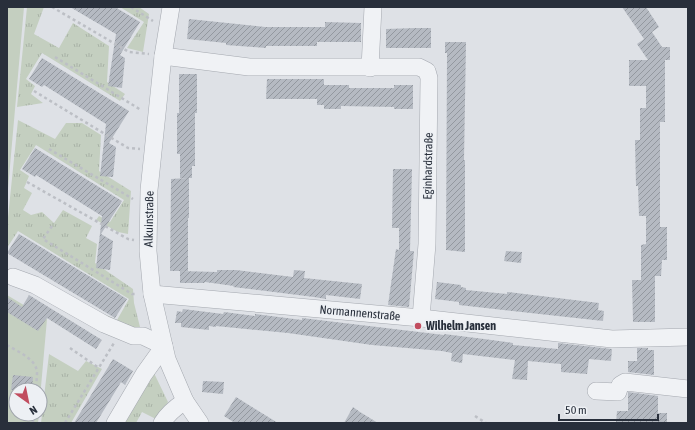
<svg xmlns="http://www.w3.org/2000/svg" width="695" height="430" viewBox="0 0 695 430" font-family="'Asap Condensed',sans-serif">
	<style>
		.grass { fill: url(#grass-tufts) }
		.garden { fill: #c4cfc0 }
		.building { fill: url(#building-hatch) }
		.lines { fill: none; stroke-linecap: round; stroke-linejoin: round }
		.minor-casing { stroke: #a4a8af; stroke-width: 18 }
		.path { stroke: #bcbfc5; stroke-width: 2.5; stroke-dasharray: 3 3; stroke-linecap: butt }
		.minor { stroke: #f0f2f5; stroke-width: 17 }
		.poi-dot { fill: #c14d5f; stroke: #edf0f4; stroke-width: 1.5 }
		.labels { text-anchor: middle; stroke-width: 3; stroke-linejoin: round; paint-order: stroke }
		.street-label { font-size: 12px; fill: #282f3b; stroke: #edf0f4 }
		.poi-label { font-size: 12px; font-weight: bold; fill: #282f3b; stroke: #edf0f4; text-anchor: start }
	</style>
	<defs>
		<pattern id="grass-tufts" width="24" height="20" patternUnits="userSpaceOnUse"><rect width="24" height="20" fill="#c4cfc0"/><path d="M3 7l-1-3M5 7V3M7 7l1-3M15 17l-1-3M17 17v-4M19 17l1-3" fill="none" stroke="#a8b2a6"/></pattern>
		<pattern id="building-hatch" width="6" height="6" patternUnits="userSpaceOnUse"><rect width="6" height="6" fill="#b5bac2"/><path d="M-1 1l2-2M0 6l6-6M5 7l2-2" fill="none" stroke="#93989f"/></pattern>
	</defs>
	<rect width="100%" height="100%" fill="#dee1e6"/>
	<g class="grass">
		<path d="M27,7H44L34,34L59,48L73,23L109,46L107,82L125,94L120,101L42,53L26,79L35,86L31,94L43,103L17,107Z"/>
		<path d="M120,7H139L149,14L143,52L127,48L144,22Z"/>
		<path d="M18,120L55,139L66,123H82L101,135L99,171L131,191L128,234L118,232L96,220L99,216L110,222L124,200L36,145L20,170L29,176L24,188L32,193L23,210L31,215L42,212L54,223L63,210L92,226L86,238L97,244L95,263L133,289L134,303L141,331L101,318L104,314L117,320L129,299L18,231L7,248V227Z"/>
		<path d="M49,354L78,371L86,361L102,369L71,423H41Z"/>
		<path d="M153,371L168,402L156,419L142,412L136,423H121Z"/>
	</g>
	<g class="garden">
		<path d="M7,7H24L7,200Z"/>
		<path d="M7,295L47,319L40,398V390H16V414H39L38,423H7Z"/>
	</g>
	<g class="building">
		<path d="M70,7H115L140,22L120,55L125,58L122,88L108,86L116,34Z"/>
		<path d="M622,7H646L659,27L652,32L662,47H670V60H665V122H660V227H667V260H662L661,276H655V322H633L632,280H641V245L646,244V216H639L638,186H636L635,140H640V108H646V86H629V60H648L637,44L644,39Z"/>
		<path d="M189,19L265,27H325V22L361,23V42H317V46H266V48L226,45V43L187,39Z"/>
		<path d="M416,28H431V48H386V29Z"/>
		<path d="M445,42H466L464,160H465V252L446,250L447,53H445Z"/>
		<path d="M42,58L129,111L109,143L116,147L113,177L100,176L106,124L44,85L42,87L29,79Z"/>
		<path d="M179,74H197V113H195V166H192V178H189V218H188V271H170L171,179L187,178H180V154H177V113H179Z"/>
		<path d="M267,79H324V85H349V88H394V85H413V109H394V107L341,106V109H324V105H317V99H266Z"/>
		<path d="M35,148L122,201L101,234L113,241L110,270L96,268L102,216L36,175L35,177L22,169Z"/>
		<path d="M393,169H412L410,251H414L409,307L388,305L396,249L399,250V228H392Z"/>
		<path d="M19,234L127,299L115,318L7,253Z"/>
		<path d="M506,251L522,252L521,263L504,261Z"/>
		<path d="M217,270H236L293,277L294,270L305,271L304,278L362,284L360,299L326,295V299L314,297L233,287L234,286L205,282L204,283H180V271L217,272Z"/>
		<path d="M437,282L461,285V287L466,288V290L507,294V292L599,303L598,310L604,311L603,321L459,305V302L435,299Z"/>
		<path d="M29,295L102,340L96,349L47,318L38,331L7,312V297L22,307Z"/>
		<path d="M183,309L223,314L224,312L255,316V314L302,320V318L444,335V334L484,339L513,343V345L558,349V343L612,349L611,361L589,359L587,374L561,372V364L528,361L527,380L512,379L515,360L463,354L462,363L451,361L452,353L442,351L372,345L288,333L216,326V327L209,326V330L181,327V323H175L177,311L182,312Z"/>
		<path d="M637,348H648V350H654V375L628,372V361H637Z"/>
		<path d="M113,359L133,371L125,385L121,382L96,423H74Z"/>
		<path d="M13,375L33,377L32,390H11Z"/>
		<path d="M203,381L224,382L223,394L202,392Z"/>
		<path d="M628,392L658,396V413H667V423H616L617,411H628Z"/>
		<path d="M236,397L278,423H235L224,416Z"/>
		<path d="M353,407L360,412L378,423H344Z"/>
	</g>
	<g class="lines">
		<g class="minor-casing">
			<g id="minor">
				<path d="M171,7L163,56L149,190L148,251L152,294L167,359L185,401L200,423"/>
				<path d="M163,56L249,67H419L427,71L429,78L427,244L421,318"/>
				<path d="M370,68L373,7"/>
				<path d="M13,277L35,285L104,324L133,336H143L164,346L144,374L115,423"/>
				<path d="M152,294L421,318L612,339L688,337"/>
				<path d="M596,391L618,392L620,385L625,382L688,389"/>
				<path d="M162,423C168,413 176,407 185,401"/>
			</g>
		</g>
		<g class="path">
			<path d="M52,7L129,52L149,54"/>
			<path d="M131,7L153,21"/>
			<path d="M55,57L141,110"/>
			<path d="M34,91L128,148L140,149"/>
			<path d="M49,149L133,199"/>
			<path d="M27,182L128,239L134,240"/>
			<path d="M52,226L43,239L132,294H137"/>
			<path d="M7,345C18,352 37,359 37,373C37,379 36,385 36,390"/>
			<path d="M70,348L99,368"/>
			<path d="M475,416L486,423"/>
			<path d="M33,423V414"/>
			<path d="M65,423L114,343"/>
		</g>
		<use href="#minor" class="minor"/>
	</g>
	<circle class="poi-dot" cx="418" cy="326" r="4"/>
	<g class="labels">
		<g class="street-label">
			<text transform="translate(428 166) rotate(-89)" y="4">Eginhardstraße</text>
			<text transform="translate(149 219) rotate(-89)" y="4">Alkuinstraße</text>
			<text transform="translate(360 313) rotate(5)" y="4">Normannenstraße</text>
		</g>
		<g class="poi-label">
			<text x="426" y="330">Wilhelm Jansen</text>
		</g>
	</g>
	<rect width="695" height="430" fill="none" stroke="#282f3b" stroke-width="16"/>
	<g transform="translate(28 402) rotate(147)"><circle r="19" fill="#edf0f4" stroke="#9ea3aa"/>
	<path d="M0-3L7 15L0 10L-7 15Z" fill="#c14d5f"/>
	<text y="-6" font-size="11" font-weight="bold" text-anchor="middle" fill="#282f3b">N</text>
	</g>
	<path d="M559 414v6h99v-6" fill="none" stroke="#282f3b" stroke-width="2"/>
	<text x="565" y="414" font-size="12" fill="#282f3b" stroke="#edf0f4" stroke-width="3" paint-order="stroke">50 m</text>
</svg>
